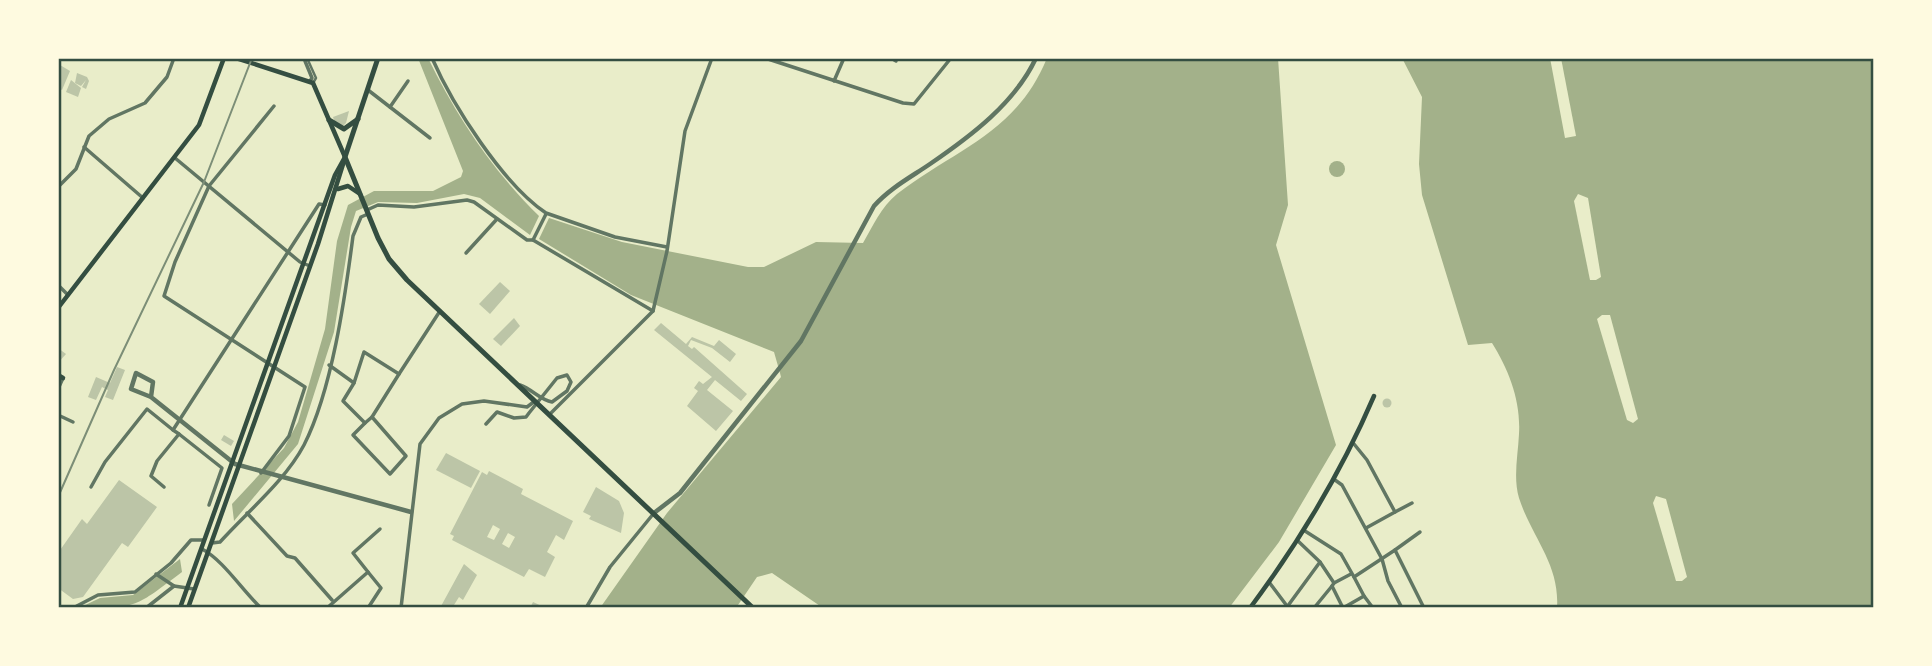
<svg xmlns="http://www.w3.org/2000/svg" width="1932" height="666" viewBox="0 0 1932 666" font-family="Helvetica,sans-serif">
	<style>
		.water { fill: #a3b18a }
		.pier { fill: #e9edc9 }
		.building { fill: #bcc5a7; fill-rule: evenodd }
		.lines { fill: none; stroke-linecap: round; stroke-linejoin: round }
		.pedestrian { stroke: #617663; stroke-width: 2.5 }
		.minor { stroke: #617663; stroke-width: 3.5 }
		.tertiary { stroke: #617663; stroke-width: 4.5 }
		.secondary { stroke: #344e41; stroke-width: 4.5 }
		.trunk { stroke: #344e41; stroke-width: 5 }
		.rail { stroke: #7c8e77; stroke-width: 2 }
		.neatline { fill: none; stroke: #344e41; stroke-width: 2.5 }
	</style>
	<rect width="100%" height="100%" fill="#e9edc9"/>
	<g class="water">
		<path d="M418,58H428C457,117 492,170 539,216L530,235L480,198L464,194L417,203L378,202L356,211L351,227L334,332L298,444L234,521L232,504L284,448L298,422L325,329L337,241L348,205L374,191H433L461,177L463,171Z"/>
		<path d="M1047,58H1278L1288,205L1276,245L1336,445L1279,542L1229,608H823L772,573L757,577L736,608H600L667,513L781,377L780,373L774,352L631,295L539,239L549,218L622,242L748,267H764L816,242L863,243C873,226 881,207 897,194C955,149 1016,134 1047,58Z"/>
		<path d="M1402,58H1874V608H1557C1560,564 1532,538 1519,498C1513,478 1518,455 1519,434C1521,401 1509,370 1492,343L1468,345L1422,195L1419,164L1422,97Z"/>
		<circle cx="1337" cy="169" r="8"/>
		<path d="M180,559L182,572C135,607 139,608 79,608L100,598L133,595Z"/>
	</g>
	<g class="pier">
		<path d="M1550,58H1561L1576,136L1565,138Z"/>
		<path d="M1578,194L1588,198L1601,277L1596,280H1590L1574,201Z"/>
		<path d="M1602,315H1610L1638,419L1633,423L1627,420L1597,319Z"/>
		<path d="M1656,496L1666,499L1687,577L1682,581H1676L1653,503Z"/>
	</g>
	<g class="building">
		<path d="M60,65L70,71L62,90L58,88Z"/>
		<path d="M77,73L87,77L89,81L86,89L82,87L86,80L81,86L75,83Z"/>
		<path d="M71,80L81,88L78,97L66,92Z"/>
		<path d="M349,111L346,123L341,128L335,123L333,117Z"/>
		<path d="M500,282L510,291L490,314L479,304Z"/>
		<path d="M514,318L520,326L501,346L493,339Z"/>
		<path d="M661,323L686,344L692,337L714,346L719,340L736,354L730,362L712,348L691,340L688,346L692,349L694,347L747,394L741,401L715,380L707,390L733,411L716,431L687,406L698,391L694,388L699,381L703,384L712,377L654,330Z"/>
		<path d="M58,348L66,354L58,363Z"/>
		<path d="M117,367L125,370L113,400L105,397L108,390L102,387L96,400L88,397L96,377L110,383Z"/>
		<circle cx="1387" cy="403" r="4.5"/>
		<path d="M224,435L234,441L231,446L221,440Z"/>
		<path d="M446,453L480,471L471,488L436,470Z"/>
		<path d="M489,471L523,489L521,494L573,521L564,540L556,535L547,552L555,557L545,577L529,569L524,577L452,540L454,536L450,534L482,472L487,475ZM493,525L500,529L494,540L487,537ZM508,533L515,537L509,548L502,544Z"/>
		<path d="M119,480L157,507L128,547L122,543L83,597L73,599L58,588V553L82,519L87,524Z"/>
		<path d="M596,487L619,501L624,513L621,533L589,519L591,516L583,512Z"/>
		<path d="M464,564L477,575L463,600L459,597L454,605L460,608H440Z"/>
		<path d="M533,602L546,608H530Z"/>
	</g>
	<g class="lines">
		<path class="pedestrian" d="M307,58L316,78L313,83"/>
		<g class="minor">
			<path d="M308,58L305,61L312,78L310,81"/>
			<path d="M432,58C453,106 503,184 546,213L615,237L667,247"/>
			<path d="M765,58L903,103L914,104L951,58"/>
			<path d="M891,58L896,61"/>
			<path d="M834,81L844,58"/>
			<path d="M368,90L430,138"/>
			<path d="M390,107L408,81"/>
			<path d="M84,147L143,198"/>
			<path d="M175,158L300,262L310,266"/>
			<path d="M58,187L76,169L89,136L109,119L145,103L167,77L174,58"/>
			<path d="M367,210L378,205L414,207L467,200L474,202L527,240H533L653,311"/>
			<path d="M533,240L546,214"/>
			<path d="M466,253L497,219"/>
			<path d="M58,285L68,295"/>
			<path d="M329,365L354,383L364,352L399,374L440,311"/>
			<path d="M354,383L343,401L365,423L372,417"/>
			<path d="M58,389L63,378"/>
			<path d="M550,414L653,311L667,251L685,131L712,58"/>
			<path d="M58,415L73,422"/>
			<path d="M365,423L353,435L390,474L406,456L372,417L399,374"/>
			<path d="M486,424L497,412L514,418L526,417L529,413L557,378L567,375L571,382L567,391L552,402C540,400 532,389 520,385"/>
			<path d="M179,434L222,468L209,505"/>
			<path d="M1354,444L1367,460L1395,512L1366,528"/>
			<path d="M261,473L289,436L305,387L164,296L175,262L209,186L274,106"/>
			<path d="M1335,480L1342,485L1382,559L1388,581L1402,608"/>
			<path d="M91,487L105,462L147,409L173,430"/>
			<path d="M164,487L151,476L157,461L179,434L173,430L319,204L325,205"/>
			<path d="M1395,512L1412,503"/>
			<path d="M247,513L287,556L295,558L332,600"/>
			<path d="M1305,531L1341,554L1354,577"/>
			<path d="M212,543L220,542C247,512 285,481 304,445C332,390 345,298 353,236L361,217L368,214"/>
			<path d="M202,549C223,560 242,590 261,608"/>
			<path d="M1395,550L1420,532"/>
			<path d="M1320,562L1334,583L1332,586L1343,608"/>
			<path d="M156,574L174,586"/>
			<path d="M1269,582L1287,606"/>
			<path d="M1334,583L1351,574"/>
			<path d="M1364,596L1354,577L1395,550L1424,608"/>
			<path d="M1287,607L1320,562L1298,541"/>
			<path d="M73,608L98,595L135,592L171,563L191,540H204"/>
			<path d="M146,608L174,586L194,589"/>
			<path d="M327,608L368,572L353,553L380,529"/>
			<path d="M368,608L381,588L368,572"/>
			<path d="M401,608L420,444L439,418L462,404L484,401L527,407L535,401"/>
			<path d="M586,608L610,567L654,513"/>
			<path d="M1314,608L1332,586"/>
			<path d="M1343,608L1364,596L1373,608"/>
		</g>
		<g class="tertiary">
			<path d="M151,397L153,382L136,373L131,389L151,397L235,464L411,512"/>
			<path d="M654,513L680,493L801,341L874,206C890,188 911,177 930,164C971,136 1015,103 1036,58"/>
		</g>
		<g class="secondary">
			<path d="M236,58L313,83L345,157"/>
			<path d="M338,189L348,186L360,194"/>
			<path d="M58,308L199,125L224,58"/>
			<path d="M58,375L63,378"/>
			<path d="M180,608L335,175L345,157"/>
			<path d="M188,608L318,244L344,161"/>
			<path d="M1250,608C1300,541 1341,473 1374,396"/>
		</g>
		<g class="trunk">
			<path d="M378,58L345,157L378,238L389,259L407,280L753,608"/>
			<path d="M329,120L344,129L358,119"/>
		</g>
		<path class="rail" d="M58,497L114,370L204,182L252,58"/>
	</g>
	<rect width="1932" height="666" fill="none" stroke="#fefae0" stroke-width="119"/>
	<rect x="60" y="60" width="1812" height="546" class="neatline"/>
</svg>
